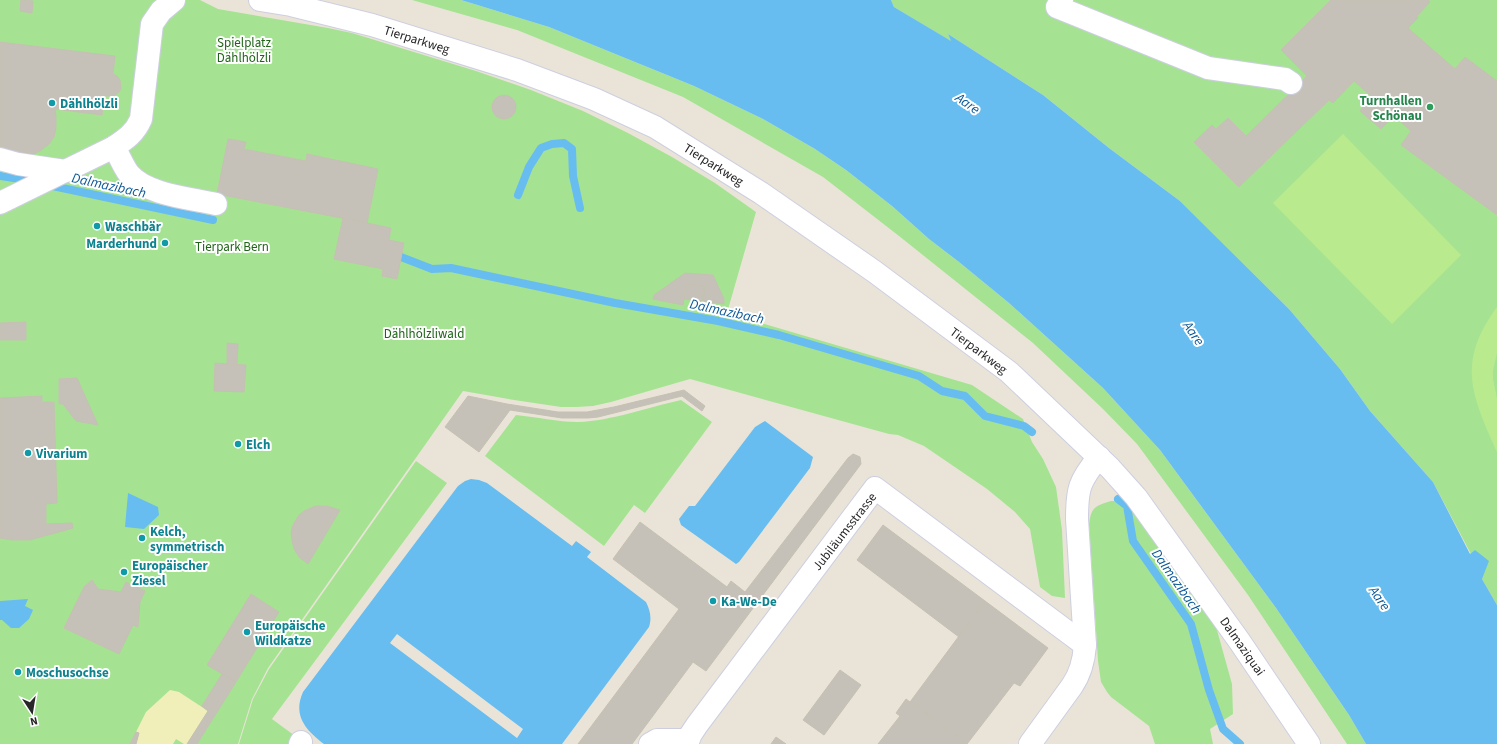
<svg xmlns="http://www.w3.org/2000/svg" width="1497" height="744" viewBox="0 0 1497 744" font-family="'Source Sans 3',sans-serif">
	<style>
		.green { fill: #a5e393 }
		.sand { fill: #f1efb9 }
		.pitch { fill: #b9eb8e }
		.water { fill: #68bdf0; fill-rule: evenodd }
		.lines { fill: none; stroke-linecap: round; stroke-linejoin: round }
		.stream { stroke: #68bdf0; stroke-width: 8 }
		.building { fill: #c5c1b8; stroke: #c5c1b2 }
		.minor-casing { stroke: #cdcfe1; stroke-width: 24 }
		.minor { stroke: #fff; stroke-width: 22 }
		.culture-dot { fill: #0f9aa8; stroke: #fff; stroke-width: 1.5 }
		.leisure-dot { fill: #2e9e5b; stroke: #fff; stroke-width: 1.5 }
		.labels { text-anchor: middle; stroke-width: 4; stroke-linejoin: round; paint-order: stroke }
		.street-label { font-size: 13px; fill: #272727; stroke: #fff }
		.park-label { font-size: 13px; fill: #1f6418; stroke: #fff }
		.leisure-label { font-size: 13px; font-weight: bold; fill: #27864d; stroke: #fff; text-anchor: end }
		.culture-label { font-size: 13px; font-weight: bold; fill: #0d838f; stroke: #fff; text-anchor: start }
		.water-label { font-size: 14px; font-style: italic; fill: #0b5898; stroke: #fff }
	</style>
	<rect width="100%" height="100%" fill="#eae4d8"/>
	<g class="green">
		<path d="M0,0H200L218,9L328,28L352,33L476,71L531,90L583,111L628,133L672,157L715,183L756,212L727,313L972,385L1023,419L1032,442L1043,459L1056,487L1062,530L1065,598L1052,596L1040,587L1030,529L1015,512L987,489L924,446L898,435L889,434L690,379L611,402L593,406L577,407H561L514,400L463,391L268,668L252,699L238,744H0Z"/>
		<path d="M412,0H461L549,27L694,86L763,119L815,149L846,170L892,206L929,239L959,262L1009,303L1103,388L1160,450L1276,608L1349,715L1366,744H1347L1248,595L1137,444L1103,409L1033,343L899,236L823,177L683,97L517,30Z"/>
		<path d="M891,0H1497V605L1482,579L1471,554L1433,482L1370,411L1340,369L1289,309L1180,201L1109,148L1043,95L948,34L952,42L894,7Z"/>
		<path d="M681,400L712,422L645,513L634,505L604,546L485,456L516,415C537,417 558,422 578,422C611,421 649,407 681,400Z"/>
		<path d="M416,461L447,483L272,719L306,744H239L253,699L269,669Z"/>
		<path d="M1111,501H1127L1215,623L1232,684L1233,714L1210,729L1213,744H1155L1149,726L1111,697L1107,692L1101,682L1098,661L1089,525C1091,508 1094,506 1111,501Z"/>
	</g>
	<path class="sand" d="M170,690L179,692L208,711L187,744H184L176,739L173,744H136L139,733L136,732L146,712Z"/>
	<g class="pitch">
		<path d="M1343,134L1461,255L1392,324L1273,203Z"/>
		<path d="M1497,307V353L1493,370V379L1497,399V452C1472,395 1456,363 1497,307Z"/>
	</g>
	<g class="water">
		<path d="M461,0H891L894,7L951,41L948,34L1043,95L1109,148L1180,201L1289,309L1340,369L1370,411L1433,482L1470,554L1475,550L1489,561L1482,579L1497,605V744H1366L1349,715L1276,608L1160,450L1103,388L1009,303L959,262L929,239L892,206L846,170L815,149L763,119L694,86L549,27Z"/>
		<path d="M765,421L813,457L810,468L739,562L736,564L681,525L679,519L689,506H695L755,427Z"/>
		<path d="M471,479L479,480L487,483L572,546L576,541L591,552L587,557L646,602C650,610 652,618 649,627L562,744H324C307,731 292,716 303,692L458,486L465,481ZM397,634L523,729L517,738L390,643Z"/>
		<path d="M128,493L158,507L159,515L144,529L125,527Z"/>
		<path d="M28,599L25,606L33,610L29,619L19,628H11L2,620H0V601Z"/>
	</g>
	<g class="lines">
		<g class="stream">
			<path d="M0,176L33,181"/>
			<path d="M48,185L213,220"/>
			<path d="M518,195L529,167L541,148L552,144L564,143L572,149L573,176L580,208"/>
			<path d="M401,257L432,269L451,268L615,303L718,321L779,335L919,376L942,391L965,396L985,416L1024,426L1032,432"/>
			<path d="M1118,499L1127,506L1133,541L1191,624L1209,690L1223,729L1240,744"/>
		</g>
	</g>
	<g class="building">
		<path d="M21,0L33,1L32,13L20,11Z"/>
		<path d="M1331,0H1428L1430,2L1417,16L1418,18L1408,28L1455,69L1465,57L1497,81V215L1401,145L1411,131L1394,116L1381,129L1360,111L1371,96L1354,81L1333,103L1329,100L1239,187L1194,142L1212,125L1216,129L1228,118L1246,136L1307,76L1281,50Z"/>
		<path d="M0,42L115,56L113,74L117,76L120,80L121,89L118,93L113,96H104L102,115L55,109L56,116V128L54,137L49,144L40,151L31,155L5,152L0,147Z"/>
		<circle cx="504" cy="107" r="12"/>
		<path d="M228,139L246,142L244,149L306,161L307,154L378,169L367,223L217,194Z"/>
		<path d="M343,218L391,228L389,240L404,243L397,279L382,276L383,269L334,259Z"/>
		<path d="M685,273L713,275L724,299V304L703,301L705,286L686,284L683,305L653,299L654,295Z"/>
		<path d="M686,284L704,286L702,301L684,299Z"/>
		<path d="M26,322V340H0V323Z"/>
		<path d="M227,343L238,344L237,364H227Z"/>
		<path d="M215,363L246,365L244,392L214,391Z"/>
		<path d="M77,378L98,425L76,421L63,404H59V379Z"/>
		<path d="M684,390L705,406L702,411L682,396L598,417L588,418H562L510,410L493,433L488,429L507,404L558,412H587L614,407Z"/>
		<path d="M42,396V402H54L57,503L46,504V524L72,523L73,528L30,540H12L0,538V398Z"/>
		<path d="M468,396L507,404L488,429L493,433L479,452L445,427Z"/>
		<path d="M853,454L860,457L861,464L706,671L693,662L632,744H578L679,609L613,559L640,522L727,587L731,581L745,592L848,458Z"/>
		<path d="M315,506H327L340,510L308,564L299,557L294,549L292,540L291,532L293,525L299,515L304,511Z"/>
		<path d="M883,525L985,601L959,637L857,560Z"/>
		<path d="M92,580L98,589L121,592L126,582L145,591L140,602L138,627L133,625L119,654L64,628L84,587Z"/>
		<path d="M251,594L279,612L236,682L207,665Z"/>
		<path d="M985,601L1048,648L1020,686L1014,683L967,744L910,702Z"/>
		<path d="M840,670L861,685L824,735L803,720Z"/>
		<path d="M222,674L236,682L197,744H187L208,711L202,706Z"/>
		<path d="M906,699L910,702L967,744H878L900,716L896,713Z"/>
		<path d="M136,732L139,733L136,744H130Z"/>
		<path d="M776,737L786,744H771Z"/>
	</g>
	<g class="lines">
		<g class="minor-casing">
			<g id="minor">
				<path d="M260,0L291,5L372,25L517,70L594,99L655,127L761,193L875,272L1009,372L1110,468L1136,497L1240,642L1309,744"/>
				<path d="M1062,0L1057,7L1208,68L1285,79L1291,83"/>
				<path d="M114,147C119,155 123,166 129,174C147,195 190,198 216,204"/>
				<path d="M0,159L18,164L65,171"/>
				<path d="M0,203L114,147C126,139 135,133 141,119L152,24L161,11L174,0"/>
				<path d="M300,744L301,742"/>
				<path d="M650,744L657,740H688"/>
				<path d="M687,744L691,734L697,725L875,488L1085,645"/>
				<path d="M1030,744L1072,686C1081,673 1084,660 1085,645L1077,519C1077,489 1079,481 1099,457"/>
			</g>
		</g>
		<use href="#minor" class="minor"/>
	</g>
	<g class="culture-dot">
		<circle cx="52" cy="103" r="4"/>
		<circle cx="97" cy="226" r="4"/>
		<circle cx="165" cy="243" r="4"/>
		<circle cx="238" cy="444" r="4"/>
		<circle cx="28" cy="453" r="4"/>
		<circle cx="142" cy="538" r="4"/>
		<circle cx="124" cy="572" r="4"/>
		<circle cx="713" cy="601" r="4"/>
		<circle cx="247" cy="632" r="4"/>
		<circle cx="18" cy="672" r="4"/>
	</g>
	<circle class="leisure-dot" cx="1430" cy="107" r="4"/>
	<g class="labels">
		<g class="street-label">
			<text transform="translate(417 39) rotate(17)" y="5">Tierparkweg</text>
			<text transform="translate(714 164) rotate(32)" y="5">Tierparkweg</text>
			<text transform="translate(979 350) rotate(37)" y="5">Tierparkweg</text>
			<text transform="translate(844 531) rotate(-52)" y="5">Jubiläumsstrasse</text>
			<text transform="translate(1243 646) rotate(55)" y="5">Dalmaziquai</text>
		</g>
		<g class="park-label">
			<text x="244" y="47">Spielplatz<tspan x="244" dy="15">Dählhölzli</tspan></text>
			<text x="232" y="251">Tierpark Bern</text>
			<text x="424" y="338">Dählhölzliwald</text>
		</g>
		<g class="leisure-label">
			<text x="1422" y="105">Turnhallen<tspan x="1422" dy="15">Schönau</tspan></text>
		</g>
		<g class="culture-label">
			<text x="60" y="108">Dählhölzli</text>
			<text x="105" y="231">Waschbär</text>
			<text x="157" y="248" text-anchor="end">Marderhund</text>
			<text x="246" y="449">Elch</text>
			<text x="36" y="458">Vivarium</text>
			<text x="150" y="536">Kelch,<tspan x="150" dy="15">symmetrisch</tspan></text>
			<text x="132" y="570">Europäischer<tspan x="132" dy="15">Ziesel</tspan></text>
			<text x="721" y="606">Ka-We-De</text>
			<text x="255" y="630">Europäische<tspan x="255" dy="15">Wildkatze</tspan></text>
			<text x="26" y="677">Moschusochse</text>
		</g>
		<g class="water-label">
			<text transform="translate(968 103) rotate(35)" y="5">Aare</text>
			<text transform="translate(109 185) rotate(12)" y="5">Dalmazibach</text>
			<text transform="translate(727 311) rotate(12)" y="5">Dalmazibach</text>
			<text transform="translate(1194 333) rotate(55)" y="5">Aare</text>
			<text transform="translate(1177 581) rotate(55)" y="5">Dalmazibach</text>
			<text transform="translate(1380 598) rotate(55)" y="5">Aare</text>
		</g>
	</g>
	<g transform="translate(32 712) rotate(168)" stroke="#ffffff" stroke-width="3" paint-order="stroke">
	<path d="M0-3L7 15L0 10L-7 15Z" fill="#272727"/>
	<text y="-6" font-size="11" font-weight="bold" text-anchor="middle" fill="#272727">N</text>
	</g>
</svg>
